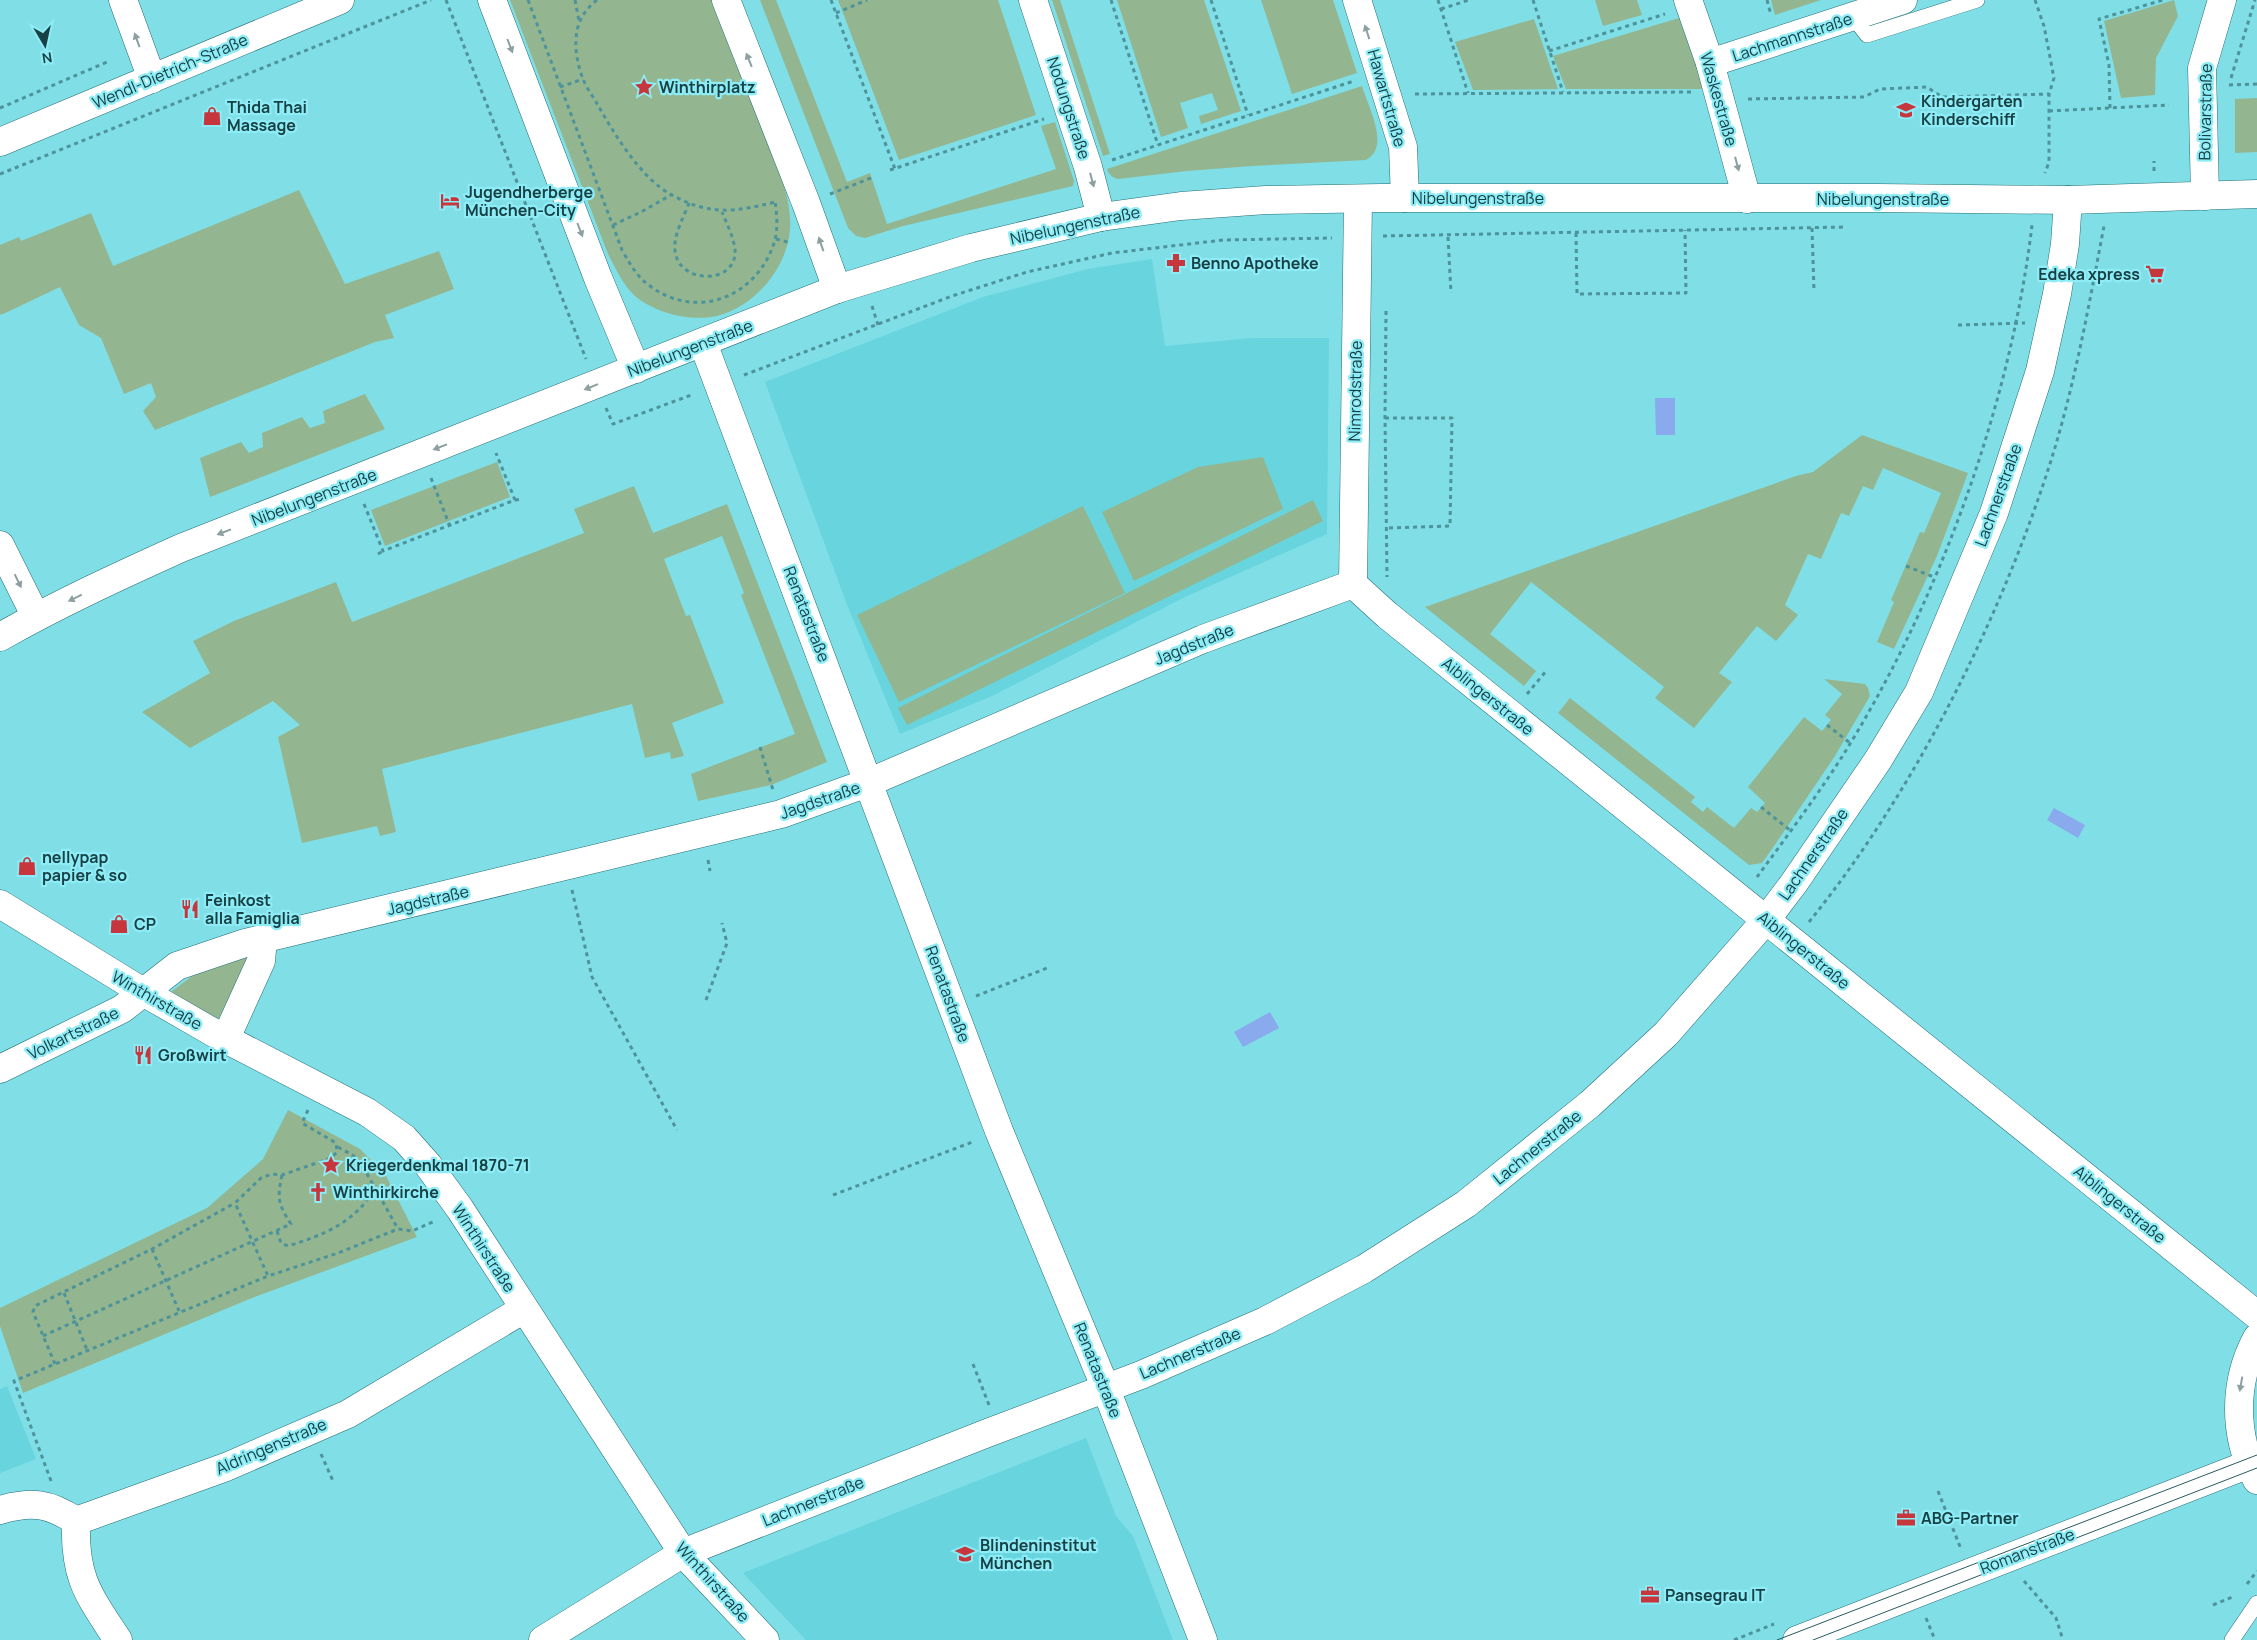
<svg xmlns="http://www.w3.org/2000/svg" width="2257" height="1640" viewBox="0 0 2257 1640" font-family="Manrope,sans-serif">
	<style>
		.built { fill: #67d4de }
		.green { fill: #93b690 }
		.water { fill: #89aaec }
		.lines { fill: none; stroke-linecap: round; stroke-linejoin: round }
		.lane-casing { stroke: #236f76; stroke-width: 16 }
		.street-casing { stroke: #236f76; stroke-width: 29 }
		.secondary-casing { stroke: #236f76; stroke-width: 29 }
		.path { stroke: #4e9399; stroke-width: 3; stroke-dasharray: 4 4; stroke-linecap: butt }
		.lane { stroke: #fff; stroke-width: 15 }
		.street { stroke: #fff; stroke-width: 28 }
		.secondary { stroke: #fff; stroke-width: 28 }
		.tram { stroke: #295b60; stroke-width: 1 }
		.oneway { fill: #8ca0a2 }
		.labels { text-anchor: middle; stroke-width: 4.5; stroke-linejoin: round; paint-order: stroke }
		.street-label { font-size: 16px; fill: #184145; stroke: #8decf5 }
		.poi-label { font-size: 16px; font-weight: bold; fill: #184145; stroke: #8decf5; text-anchor: start }
	</style>
	<rect width="100%" height="100%" fill="#80dee7"/>
	<g class="built">
		<path d="M1152,259L1165,346L1252,338H1329L1327,534L1185,597L992,696L900,734L846,602L765,382L983,297L1088,269Z"/>
		<path d="M7,1386L36,1459L0,1473V1389Z"/>
		<path d="M1086,1438L1116,1516L1133,1536L1173,1640H806L743,1573Z"/>
	</g>
	<g class="green">
		<path d="M510,0H712C729,42 745,85 762,127C773,156 788,186 790,217C794,260 758,306 717,316C690,322 655,313 635,296C623,285 616,269 608,254Z"/>
		<path d="M760,0H776L847,182L870,173L887,224L1056,169L1041,126L1055,122L1074,181L1073,186L903,226L865,238L856,236L848,228Z"/>
		<path d="M838,0H998L1036,115L899,160Z"/>
		<path d="M1052,0H1060L1110,154L1103,156Z"/>
		<path d="M1117,0H1204L1241,111L1201,124L1199,116L1218,110L1212,93L1180,103L1188,128L1161,137Z"/>
		<path d="M1261,0H1333L1357,73L1292,94Z"/>
		<path d="M1595,0H1637L1642,15L1603,26Z"/>
		<path d="M1771,0H1821L1775,15Z"/>
		<path d="M2174,0L2178,16L2156,58L2155,95L2121,98L2104,21Z"/>
		<path d="M1679,18L1704,89H1566L1553,56Z"/>
		<path d="M1534,19L1558,89L1473,90L1455,42Z"/>
		<path d="M1362,86C1368,107 1391,147 1366,160L1252,166L1187,171L1118,179C1113,178 1109,175 1107,169Z"/>
		<path d="M2257,98V152L2235,153V99Z"/>
		<path d="M299,190L345,284L439,251L454,289L385,315L394,338L375,342L155,430L143,411L156,397L151,383L124,394L101,338L79,325L60,287L1,315L0,313V245L19,237L21,241L91,213L113,266Z"/>
		<path d="M365,394L385,429L210,497L200,458L241,442L249,453L263,447L262,433L302,417L310,428L325,423L323,411Z"/>
		<path d="M1862,435L1968,473L1937,556L1894,649L1877,642L1894,602L1891,600L1920,532L1924,533L1941,493L1883,468L1873,490L1863,486L1849,516L1841,513L1821,559L1808,554L1785,605L1798,615L1776,641L1757,626L1719,673L1732,682L1694,728L1655,698L1664,687L1531,582L1490,634L1536,671L1524,686L1425,607L1796,476L1813,472Z"/>
		<path d="M1263,457L1283,509L1134,581L1102,512L1198,467Z"/>
		<path d="M497,462L510,497L385,546L371,510Z"/>
		<path d="M634,486L653,533L727,504L827,762L771,785L698,801L691,774L795,734L741,595L744,593L722,536L664,559L686,616L690,615L724,703L672,723L684,756L671,759L670,752L645,758L632,704L382,769L396,832L380,836L377,826L302,843L278,737L300,725L273,701L190,748L142,712L210,673L193,641L234,621L336,582L352,622L584,533L574,509Z"/>
		<path d="M1313,500L1323,521L907,725L898,708Z"/>
		<path d="M1083,506L1125,593L899,702L857,615Z"/>
		<path d="M1824,679L1865,684L1868,688L1870,696L1835,756L1772,849L1762,863L1749,865L1558,713L1570,698L1695,797L1691,802L1703,812L1707,807L1734,828L1751,808L1757,812L1765,803L1748,787L1804,717L1822,731L1831,720L1825,715L1842,694Z"/>
		<path d="M252,950L216,1024L167,995L204,967Z"/>
		<path d="M288,1110L360,1149L385,1174L417,1237L252,1298L23,1393L0,1326V1308L207,1208L263,1159Z"/>
	</g>
	<g class="water">
		<path d="M1655,398H1675V435H1656Z"/>
		<path d="M2054,808L2085,825L2078,838L2047,820Z"/>
		<path d="M1270,1012L1279,1028L1243,1047L1234,1032Z"/>
	</g>
	<g class="lines">
		<g class="lane-casing">
			<g id="lane">
				<path d="M1853,17L1867,35L1977,0"/>
				<path d="M2232,1640L2257,1603"/>
			</g>
		</g>
		<g class="street-casing">
			<g id="street">
				<path d="M123,0L152,79"/>
				<path d="M492,0L598,278L636,369"/>
				<path d="M726,0L806,203L837,289"/>
				<path d="M1033,0L1088,167L1101,217"/>
				<path d="M1357,0L1403,147L1405,198"/>
				<path d="M1688,0L1710,63L1747,199"/>
				<path d="M1710,63L1903,0"/>
				<path d="M2205,196L2202,68L2222,0"/>
				<path d="M703,343L999,1131L1106,1389L1203,1640"/>
				<path d="M0,545L36,617"/>
				<path d="M1353,584L1387,615L2257,1315"/>
				<path d="M1353,584L1358,199"/>
				<path d="M0,637C58,604 119,576 181,548L837,289L971,248L1101,217L1181,206L1266,200L1381,198H1879L2068,200L2257,194"/>
				<path d="M0,904L143,992L216,1034L367,1112L404,1138L428,1165L460,1209L683,1553L765,1640"/>
				<path d="M226,1038L261,961L263,939"/>
				<path d="M0,1069L122,1009L177,966L245,943L781,814L870,782L1203,639L1353,584"/>
				<path d="M2257,1338C2233,1382 2233,1436 2257,1480"/>
				<path d="M0,1510C32,1501 49,1503 76,1521"/>
				<path d="M76,1521L226,1467L348,1414L524,1309"/>
				<path d="M76,1521C74,1578 88,1594 118,1640"/>
				<path d="M543,1640L683,1553L990,1432L1141,1375L1265,1321L1364,1269L1466,1204L1590,1104L1666,1034L1766,920L1794,883L1878,760L1919,692L1994,513L2040,371L2057,294L2065,244L2068,200"/>
			</g>
		</g>
		<g class="secondary-casing">
			<g id="secondary">
				<path d="M0,142L340,0"/>
				<path d="M1797,1640L2257,1461"/>
			</g>
		</g>
		<g class="path">
			<path d="M446,0L586,359"/>
			<path d="M528,0L622,250C630,264 637,277 650,286C699,322 759,295 775,240C778,228 777,214 775,202"/>
			<path d="M575,0L579,21"/>
			<path d="M597,0C583,11 576,24 576,42C575,52 579,69 583,79C586,87 592,95 596,102C614,133 640,178 672,195C710,216 735,212 775,202"/>
			<path d="M831,0L895,169"/>
			<path d="M1111,0L1158,145"/>
			<path d="M1211,0L1248,115"/>
			<path d="M1438,0L1468,93"/>
			<path d="M1533,0L1563,92"/>
			<path d="M1767,0L1771,15"/>
			<path d="M2035,0L2044,26L2054,78L2049,94V162L2045,173"/>
			<path d="M1441,9L1469,0"/>
			<path d="M836,13L867,0"/>
			<path d="M1549,51L1665,14"/>
			<path d="M2231,78L2255,0"/>
			<path d="M2229,85L2257,84"/>
			<path d="M560,87L583,79"/>
			<path d="M1415,94L1691,92"/>
			<path d="M1748,99L1864,97L1880,89L1927,87L1942,97L2049,94"/>
			<path d="M0,108L107,62"/>
			<path d="M2110,108L2109,65L2099,19L2163,0"/>
			<path d="M2049,111L2169,105"/>
			<path d="M1112,160L1354,81"/>
			<path d="M890,170L1044,119"/>
			<path d="M2154,171V161"/>
			<path d="M0,174L431,0"/>
			<path d="M830,194L871,178"/>
			<path d="M689,203C684,217 673,235 675,251C679,285 738,285 735,249C733,236 727,224 722,212"/>
			<path d="M613,225L641,212L671,195"/>
			<path d="M1812,228L1814,291"/>
			<path d="M1576,233L1577,294L1686,293L1685,230"/>
			<path d="M1383,236L1846,227"/>
			<path d="M1448,237L1451,293"/>
			<path d="M776,239L791,243"/>
			<path d="M872,306L878,325"/>
			<path d="M1386,311L1385,418L1387,577"/>
			<path d="M1958,325L2025,323"/>
			<path d="M744,375L952,296L1027,272L1112,253L1223,240L1332,238"/>
			<path d="M606,408L613,424L694,394"/>
			<path d="M1385,418H1452L1450,526L1386,528"/>
			<path d="M431,478L451,529"/>
			<path d="M515,500L522,499"/>
			<path d="M364,504L383,551L515,500L496,453"/>
			<path d="M378,554L383,551"/>
			<path d="M1906,566L1934,577"/>
			<path d="M1527,694L1547,670"/>
			<path d="M1827,725L1850,743"/>
			<path d="M760,747L773,790"/>
			<path d="M1761,807L1791,831"/>
			<path d="M708,860L710,871"/>
			<path d="M1757,877C1785,839 1814,800 1840,760C1937,607 2011,404 2032,225"/>
			<path d="M572,890L592,977L677,1130"/>
			<path d="M1809,922C1911,796 1995,630 2046,476C2073,395 2088,310 2104,226"/>
			<path d="M976,996L1047,968"/>
			<path d="M706,1000L727,943L722,923"/>
			<path d="M308,1110L302,1123L336,1143L337,1152L331,1158L282,1175L272,1174L261,1178L235,1203L268,1276L338,1253L398,1229L412,1231L435,1221"/>
			<path d="M338,1147L354,1156L366,1172L398,1229"/>
			<path d="M352,1191L359,1193L374,1188"/>
			<path d="M833,1195L975,1141"/>
			<path d="M277,1231L281,1243L288,1246C324,1235 356,1222 375,1188"/>
			<path d="M152,1249L179,1311"/>
			<path d="M64,1293L87,1350"/>
			<path d="M43,1336L291,1224C278,1204 277,1198 282,1175"/>
			<path d="M55,1364L33,1312L35,1306L152,1249L235,1203"/>
			<path d="M973,1364L989,1405"/>
			<path d="M321,1454L333,1481"/>
			<path d="M51,1481L14,1381L268,1276"/>
			<path d="M1938,1491L1961,1549"/>
			<path d="M2024,1581L2056,1618L2063,1640"/>
			<path d="M2247,1584L2257,1571"/>
			<path d="M2213,1605L2235,1596"/>
			<path d="M1926,1618L1935,1640"/>
			<path d="M1734,1640L1774,1624"/>
		</g>
		<use href="#lane" class="lane"/>
		<use href="#street" class="street"/>
		<use href="#secondary" class="secondary"/>
		<g class="tram">
			<path d="M1777,1640L2257,1455"/>
			<path d="M1813,1640L2257,1468"/>
		</g>
	</g>
	<defs><path id="oneway-solid" d="M-6-.8H1V-3.2L6.5 0L1 3.2V.8H-6Z" transform="scale(1.25)"/></defs>
	<g class="oneway">
		<use href="#oneway-solid" transform="translate(1367 32) rotate(-108)"/>
		<use href="#oneway-solid" transform="translate(137 40) rotate(-110)"/>
		<use href="#oneway-solid" transform="translate(510 46) rotate(69)"/>
		<use href="#oneway-solid" transform="translate(749 60) rotate(-112)"/>
		<use href="#oneway-solid" transform="translate(1737 164) rotate(75)"/>
		<use href="#oneway-solid" transform="translate(1092 180) rotate(75)"/>
		<use href="#oneway-solid" transform="translate(580 230) rotate(69)"/>
		<use href="#oneway-solid" transform="translate(821 244) rotate(-109)"/>
		<use href="#oneway-solid" transform="translate(591 387) rotate(158)"/>
		<use href="#oneway-solid" transform="translate(440 447) rotate(159)"/>
		<use href="#oneway-solid" transform="translate(224 532) rotate(159)"/>
		<use href="#oneway-solid" transform="translate(18 581) rotate(64)"/>
		<use href="#oneway-solid" transform="translate(75 598) rotate(154)"/>
		<use href="#oneway-solid" transform="translate(2241 1384) rotate(100)"/>
	</g>
	<defs>
		<g id="sight-bare" transform="scale(1.5)"><path d="M0-6L1.8-2.2L6-1.7L2.9 1.2L3.7 5.4L0 3.3L-3.7 5.4L-2.9 1.2L-6-1.7L-1.8-2.2Z" fill="#c6363c" stroke="#8decf5" stroke-width="2.5" paint-order="stroke"/></g>
		<g id="school-bare" transform="scale(1.5)"><path d="M0-5L7-2L0 1L-7-2ZM-4 1L0 2.5L4 1V4Q0 6-4 4Z" fill="#c6363c" stroke="#8decf5" stroke-width="2.5" paint-order="stroke"/></g>
		<g id="shop-bare" transform="scale(1.5)"><path d="M-5-2.5h2.3a2.7 3.5 0 0 1 5.4 0H5L5.5 6h-11ZM-1.5-2.5h3a1.5 2.3 0 0 0-3 0Z" fill="#c6363c" stroke="#8decf5" stroke-width="2.5" paint-order="stroke"/></g>
		<g id="hotel-bare" transform="scale(1.5)"><path d="M-6-4.5h1.5V1H6V5H4.5V3h-9V5H-6ZM-4 0a1.8 1.8 0 1 1 3.6 0ZM.5 0V-2.5h3Q6-2.5 6 0Z" fill="#c6363c" stroke="#8decf5" stroke-width="2.5" paint-order="stroke"/></g>
		<g id="pharmacy-bare" transform="scale(1.5)"><path d="M-2-6h4v4h4v4h-4v4h-4v-4h-4v-4h4Z" fill="#c6363c" stroke="#8decf5" stroke-width="2.5" paint-order="stroke"/></g>
		<g id="supermarket-bare" transform="scale(1.5)"><path d="M-6-5.5h2.5l.6 2H6L4.5 2H-2.5L-4.4-4H-6ZM-1.5 3.2a1.3 1.3 0 1 0 .1 0ZM3 3.2a1.3 1.3 0 1 0 .1 0Z" fill="#c6363c" stroke="#8decf5" stroke-width="2.5" paint-order="stroke"/></g>
		<g id="restaurant-bare" transform="scale(1.5)"><path d="M-5-6h1v4h1v-4h1v4h1v-4h1v5L-1.5 .5V6h-2V.5L-5-1ZM5-6V6H3V1.5H1.5Q1.5-4 5-6Z" fill="#c6363c" stroke="#8decf5" stroke-width="2.5" paint-order="stroke"/></g>
		<g id="church-bare" transform="scale(1.5)"><path d="M-1.2-6h2.4v3.5h3.3v2.4h-3.3V6h-2.4V-.1h-3.3v-2.4h3.3Z" fill="#c6363c" stroke="#8decf5" stroke-width="2.5" paint-order="stroke"/></g>
		<g id="office-bare" transform="scale(1.5)"><path d="M-6-3h4V-5.5h4V-3h4V5H-6ZM-1-4.5V-3h2v-1.5ZM-6 0V1H6V0Z" fill="#c6363c" stroke="#8decf5" stroke-width="2.5" paint-order="stroke"/></g>
	</defs>
	<g fill-rule="evenodd">
		<use href="#sight-bare" x="644" y="87"/>
		<use href="#school-bare" x="1906" y="110"/>
		<use href="#shop-bare" x="212" y="116"/>
		<use href="#hotel-bare" x="450" y="201"/>
		<use href="#pharmacy-bare" x="1176" y="263"/>
		<use href="#supermarket-bare" x="2155" y="274"/>
		<use href="#shop-bare" x="27" y="866"/>
		<use href="#restaurant-bare" x="190" y="909"/>
		<use href="#shop-bare" x="119" y="924"/>
		<use href="#restaurant-bare" x="143" y="1055"/>
		<use href="#sight-bare" x="331" y="1165"/>
		<use href="#church-bare" x="318" y="1192"/>
		<use href="#office-bare" x="1906" y="1518"/>
		<use href="#school-bare" x="965" y="1554"/>
		<use href="#office-bare" x="1650" y="1595"/>
	</g>
	<g class="labels">
		<g class="street-label">
			<text transform="translate(1792 37) rotate(-18)" y="6">Lachmannstraße</text>
			<text transform="translate(170 71) rotate(-23)" y="6">Wendl-Dietrich-Straße</text>
			<text transform="translate(1387 98) rotate(74)" y="6">Hawartstraße</text>
			<text transform="translate(1719 99) rotate(74)" y="6">Waskestraße</text>
			<text transform="translate(1069 108) rotate(72)" y="6">Nodungstraße</text>
			<text transform="translate(2205 112) rotate(-89)" y="6">Bolivarstraße</text>
			<text x="1478" y="204">Nibelungenstraße</text>
			<text x="1883" y="205">Nibelungenstraße</text>
			<text transform="translate(1075 225) rotate(-12)" y="6">Nibelungenstraße</text>
			<text transform="translate(690 348) rotate(-21)" y="6">Nibelungenstraße</text>
			<text transform="translate(1355 391) rotate(-89)" y="6">Nimrodstraße</text>
			<text transform="translate(1998 495) rotate(-70)" y="6">Lachnerstraße</text>
			<text transform="translate(314 497) rotate(-21)" y="6">Nibelungenstraße</text>
			<text transform="translate(807 614) rotate(69)" y="6">Renatastraße</text>
			<text transform="translate(1194 644) rotate(-22)" y="6">Jagdstraße</text>
			<text transform="translate(1488 696) rotate(39)" y="6">Aiblingerstraße</text>
			<text transform="translate(820 800) rotate(-19)" y="6">Jagdstraße</text>
			<text transform="translate(1813 854) rotate(-55)" y="6">Lachnerstraße</text>
			<text transform="translate(428 900) rotate(-13)" y="6">Jagdstraße</text>
			<text transform="translate(1804 950) rotate(39)" y="6">Aiblingerstraße</text>
			<text transform="translate(948 994) rotate(70)" y="6">Renatastraße</text>
			<text transform="translate(157 1000) rotate(30)" y="6">Winthirstraße</text>
			<text transform="translate(73 1033) rotate(-26)" y="6">Volkartstraße</text>
			<text transform="translate(1537 1147) rotate(-39)" y="6">Lachnerstraße</text>
			<text transform="translate(2120 1204) rotate(39)" y="6">Aiblingerstraße</text>
			<text transform="translate(484 1248) rotate(57)" y="6">Winthirstraße</text>
			<text transform="translate(1190 1353) rotate(-23)" y="6">Lachnerstraße</text>
			<text transform="translate(1098 1370) rotate(68)" y="6">Renatastraße</text>
			<text transform="translate(271 1446) rotate(-23)" y="6">Aldringenstraße</text>
			<text transform="translate(813 1501) rotate(-22)" y="6">Lachnerstraße</text>
			<text transform="translate(2027 1551) rotate(-21)" y="6">Romanstraße</text>
			<text transform="translate(713 1582) rotate(48)" y="6">Winthirstraße</text>
		</g>
		<g class="poi-label">
			<text x="659" y="93">Winthirplatz</text>
			<text x="1921" y="107">Kindergarten<tspan x="1921" dy="18">Kinderschiff</tspan></text>
			<text x="227" y="113">Thida Thai<tspan x="227" dy="18">Massage</tspan></text>
			<text x="465" y="198">Jugendherberge<tspan x="465" dy="18">München-City</tspan></text>
			<text x="1191" y="269">Benno Apotheke</text>
			<text x="2140" y="280" text-anchor="end">Edeka xpress</text>
			<text x="42" y="863">nellypap<tspan x="42" dy="18">papier &amp; so</tspan></text>
			<text x="205" y="906">Feinkost<tspan x="205" dy="18">alla Famiglia</tspan></text>
			<text x="134" y="930">CP</text>
			<text x="158" y="1061">Großwirt</text>
			<text x="346" y="1171">Kriegerdenkmal 1870-71</text>
			<text x="333" y="1198">Winthirkirche</text>
			<text x="1921" y="1524">ABG-Partner</text>
			<text x="980" y="1551">Blindeninstitut<tspan x="980" dy="18">München</tspan></text>
			<text x="1665" y="1601">Pansegrau IT</text>
		</g>
	</g>
	<g transform="translate(45 45) rotate(171)" stroke="#8decf5" stroke-width="4" paint-order="stroke">
	<path d="M0-4L9 19L0 12L-9 19Z" fill="#184145"/>
	<text y="-8" font-size="14" font-weight="bold" text-anchor="middle" fill="#184145">N</text>
	</g>
</svg>
